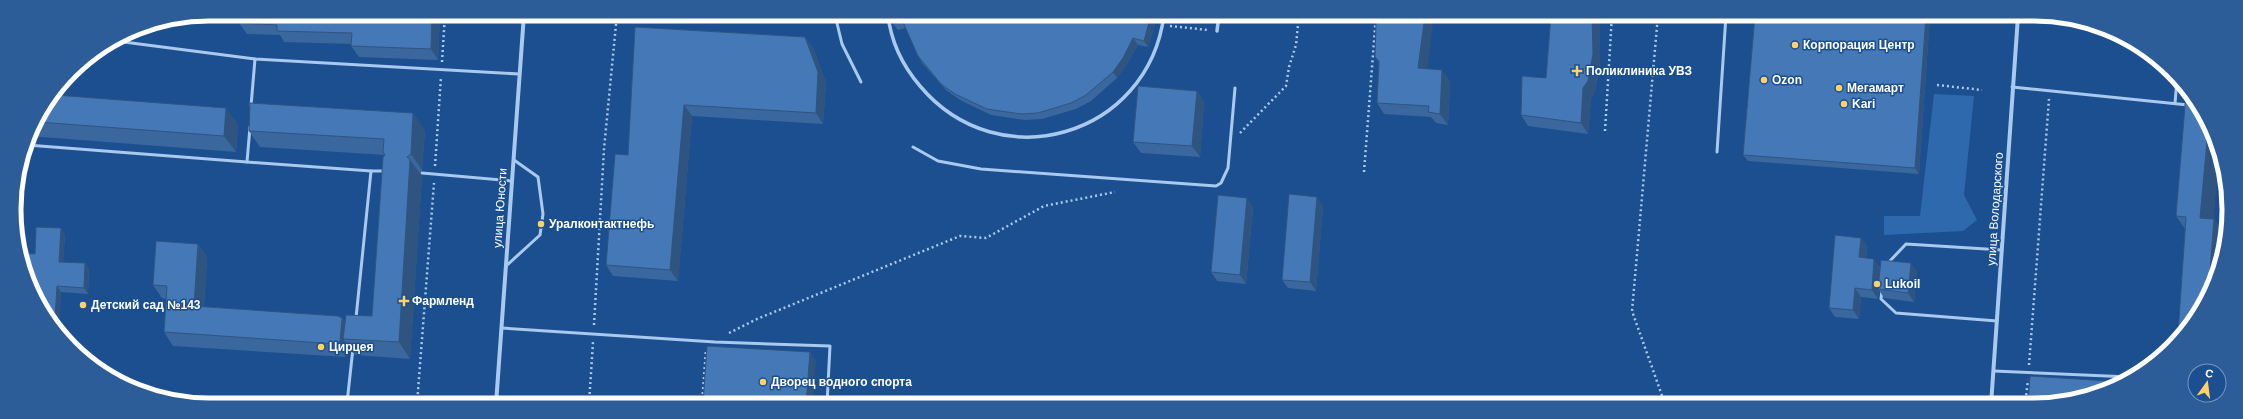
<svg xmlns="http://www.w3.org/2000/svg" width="2243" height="419" viewBox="0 0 2243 419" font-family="Helvetica,sans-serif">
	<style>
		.green { fill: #2e69ad }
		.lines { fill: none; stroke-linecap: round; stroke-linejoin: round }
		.path { stroke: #a9c9ee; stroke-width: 2.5; stroke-dasharray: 2 3; stroke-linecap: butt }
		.service { stroke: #a9c9ee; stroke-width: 3 }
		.pedestrian { stroke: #a9c9ee; stroke-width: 3.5 }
		.minor { stroke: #a9c9ee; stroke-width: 4 }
		.wall { fill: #3a679d }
		.shaded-wall { fill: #305480 }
		.building { fill: #4478b7; stroke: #305480 }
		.poi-dot { fill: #ffd166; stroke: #1b4f8f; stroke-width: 1.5 }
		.labels { text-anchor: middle; stroke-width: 3; stroke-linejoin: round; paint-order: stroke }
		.poi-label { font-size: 12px; font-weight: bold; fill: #fff; stroke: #1b4f8f; text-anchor: start }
		.street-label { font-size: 12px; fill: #fff; stroke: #1b4f8f }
		.rim { fill: none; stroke: #fff; stroke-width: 5 }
	</style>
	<rect width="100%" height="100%" fill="#1b4f8f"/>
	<path class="green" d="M1934,94L1974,96L1964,195L1977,220L1963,231L1884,235V216H1920Z"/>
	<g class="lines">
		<g class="path">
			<path d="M1658,15L1632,311L1665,404"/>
			<path d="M1170,26L1208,30"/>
			<path d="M442,62L445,14"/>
			<path d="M1937,85L1982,90"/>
			<path d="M1605,131L1612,15"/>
			<path d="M1240,133L1286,86L1289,67L1296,45L1299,15"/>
			<path d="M435,166L441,77"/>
			<path d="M1364,172L1376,15"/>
			<path d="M594,325L604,149L617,14"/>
			<path d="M729,333L757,319L960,236L986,238L1044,206L1115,192"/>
			<path d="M2029,365L2049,99"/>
			<path d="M417,404L434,183"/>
			<path d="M589,404L593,342"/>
			<path d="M702,404L706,350"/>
			<path d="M2025,405L2028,380"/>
		</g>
		<g class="service">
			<path d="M835,15L842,44L861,82"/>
			<path d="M116,41L255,59L519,74"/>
			<path d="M2012,87L2188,105"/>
			<path d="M2175,103L2177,80"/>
			<path d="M251,106L255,59"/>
			<path d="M250,127L247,162L371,171L356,318"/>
			<path d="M27,145L247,162"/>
			<path d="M913,147L938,161L981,169L1216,186L1221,183L1228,168L1235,88"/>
			<path d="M1717,152L1726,15"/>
			<path d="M371,171H385"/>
			<path d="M422,173L512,181"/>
			<path d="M1888,263L1906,244L2002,250"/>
			<path d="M506,266L540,235L543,214L538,177L514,160"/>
			<path d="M1882,290L1881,299L1896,313L1997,321"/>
			<path d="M502,328L715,342L830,346L827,404"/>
			<path d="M1994,371L2130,377"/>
			<path d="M347,403L353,348"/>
		</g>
		<g class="pedestrian">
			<path d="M888,15C891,42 902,65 920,86C999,180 1148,137 1164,15"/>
			<path d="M1217,31L1219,15"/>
		</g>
		<g class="minor">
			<path d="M496,404L524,14"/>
			<path d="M1991,405L2018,16"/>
		</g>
	</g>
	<g class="wall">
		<path d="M210,14H440L438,60L359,57L351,46V44L284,42L280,35L247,34L239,23V20L197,16Z"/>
		<path d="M892,15L1155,24L1148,47L1138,45L1127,64L1117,78L1091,101L1076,109L1042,119L1025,120L991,115L960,100L946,90L922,63L918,56L906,28L898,30L893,24Z"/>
		<path d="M1474,15H1524L1517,20L1496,22Z"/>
		<path d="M1551,15H1600V65L1595,92L1591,99L1588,134L1528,126L1521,115L1546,78Z"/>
		<path d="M1930,16L1919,174L1748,161L1743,155Z"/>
		<path d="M635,27L805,37L813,48L826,83L823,124L692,116L678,281L613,276L606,265L628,155Z"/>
		<path d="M1375,57L1427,68L1450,81L1448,125L1436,123L1431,117L1384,114L1377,103L1379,63Z"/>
		<path d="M2188,90L2219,153L2213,219L2225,236V243L2209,296L2179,337L2178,334L2185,229L2176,216Z"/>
		<path d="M1197,91L1204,102L1200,157L1141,153L1133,142Z"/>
		<path d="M55,95L238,124L236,152L29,136V134Z"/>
		<path d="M425,130L422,170L420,173L422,176L410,359L355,355L350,348L349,355H346V357L173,346L164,332L166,299L162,298L153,285L198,244L207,257L204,307L342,318L345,322L372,316L385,155L260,147L249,131Z"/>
		<path d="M1323,206L1316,291L1288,288L1282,280Z"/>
		<path d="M1253,207L1246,284L1217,281L1211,272Z"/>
		<path d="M65,234L63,262L85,263L89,269L88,294L61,292L59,325L54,324L24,273L35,254Z"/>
		<path d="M1861,238L1867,246L1866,258L1880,267L1917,271L1914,302L1884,298L1879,290L1878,299L1861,297L1859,319L1835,317L1829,308Z"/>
	</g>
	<g class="shaded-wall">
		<path d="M432,14H440L438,60L431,49Z"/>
		<path d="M1151,15H1156L1155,24L1148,47L1144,41Z"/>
		<path d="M1425,15H1434L1426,79L1418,68Z"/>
		<path d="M1592,15H1600V65L1595,92L1591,99L1588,134L1581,123L1583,88Z"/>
		<path d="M1926,16H1930L1919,174L1915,168Z"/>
		<path d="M805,37L813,48L826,83L823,124L816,113Z"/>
		<path d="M1133,38L1138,45L1127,64L1117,78L1113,72Z"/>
		<path d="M1442,70L1450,81L1448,125L1440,114Z"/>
		<path d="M1197,91L1204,102L1200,157L1192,146Z"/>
		<path d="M684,105L692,116L678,281L670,270Z"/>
		<path d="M226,108L238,124L236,152L224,136Z"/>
		<path d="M413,113L425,130L422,170L411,154Z"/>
		<path d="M2208,130L2219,153L2212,235L2200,218Z"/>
		<path d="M410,160L422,176L410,359L399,342Z"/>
		<path d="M1317,197L1323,206L1316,291L1310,282Z"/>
		<path d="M1247,198L1253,207L1246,284L1240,275Z"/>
		<path d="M2214,219L2225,236V243L2208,297Z"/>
		<path d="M61,228L65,234L63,268L59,262Z"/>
		<path d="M1861,238L1867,246L1865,266L1859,257Z"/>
		<path d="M198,244L207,257L203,320L194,306Z"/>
		<path d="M1874,259L1880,268L1878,299L1872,290Z"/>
		<path d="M85,263L89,269L88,294L84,288Z"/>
		<path d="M1911,263L1917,271L1914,302L1908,293Z"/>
		<path d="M57,286L61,292L59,325L55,319Z"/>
		<path d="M1855,288L1861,297L1859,319L1853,310Z"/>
		<path d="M342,318L351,331L343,339L350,348L349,355L340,342Z"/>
		<path d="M337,342L346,355V357L337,344Z"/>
		<path d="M810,352L816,361L813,404H806Z"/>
	</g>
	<g class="building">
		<path d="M240,14H432L431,49L351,46L352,33L277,31V25L239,23Z"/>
		<path d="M892,15H1151L1144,41L1133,38L1123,58L1113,72L1086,95L1071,103L1038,113L1021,114L987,109L955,94L941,84L918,56L903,22L893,24Z"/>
		<path d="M1378,15H1425L1418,68L1442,70L1440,114L1428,112L1429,106L1377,103L1379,61L1375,57L1376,24Z"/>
		<path d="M1551,15H1592L1593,54L1588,81L1583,88L1581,123L1521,115L1522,76L1546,78Z"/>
		<path d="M1755,15L1926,16L1915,168L1743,155Z"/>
		<path d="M635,27L805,37L818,72L816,113L684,105L670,270L606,265L615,154L628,155Z"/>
		<path d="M1138,86L1197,91L1192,146L1133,142Z"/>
		<path d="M2188,90L2208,130L2200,218L2214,219L2208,297L2181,335L2178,334L2186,217L2176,216L2186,93Z"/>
		<path d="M55,95L226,108L224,136L38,122Z"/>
		<path d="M250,103L413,113L411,154L407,157L410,160L399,342L343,339L346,315L372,316L383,157L385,155L383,152L384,139L249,131Z"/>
		<path d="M1289,194L1317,197L1310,282L1282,280Z"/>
		<path d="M1218,195L1247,198L1240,275L1211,272Z"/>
		<path d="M36,227L61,228L59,262L85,263L84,288L57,286L55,319L51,318L33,287V285H31L24,273L22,253L35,254Z"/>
		<path d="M1835,235L1861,238L1859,257L1874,259L1872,290L1855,288L1853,310L1829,308Z"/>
		<path d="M156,241L198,244L194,306L338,316L342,318L340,342H337V344L164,332L167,286L153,285Z"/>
		<path d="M1881,260L1911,263L1908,293L1878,289Z"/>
		<path d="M707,346L810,352L806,404H703Z"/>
		<path d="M2030,376L2124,382L2120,385L2047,405H2028Z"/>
	</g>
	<g class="poi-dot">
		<circle cx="1795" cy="45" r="4"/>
		<path d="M1575 65h4v4h4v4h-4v4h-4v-4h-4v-4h4z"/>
		<circle cx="1764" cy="80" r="4"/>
		<circle cx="1839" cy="88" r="4"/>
		<circle cx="1844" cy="104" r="4"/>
		<circle cx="541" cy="224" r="4"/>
		<circle cx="1877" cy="284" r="4"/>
		<path d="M402 295h4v4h4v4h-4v4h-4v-4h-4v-4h4z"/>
		<circle cx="83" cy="305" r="4"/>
		<circle cx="321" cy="347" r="4"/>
		<circle cx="763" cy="382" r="4"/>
	</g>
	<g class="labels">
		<g class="poi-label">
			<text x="1803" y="49">Корпорация Центр</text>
			<text x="1586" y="75">Поликлиника УВЗ</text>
			<text x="1772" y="84">Ozon</text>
			<text x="1847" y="92">Мегамарт</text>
			<text x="1852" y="108">Kari</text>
			<text x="549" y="228">Уралконтактнефь</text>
			<text x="1885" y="288">Lukoil</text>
			<text x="412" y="305">Фармленд</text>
			<text x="91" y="309">Детский сад №143</text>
			<text x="329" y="351">Цирцея</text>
			<text x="771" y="386">Дворец водного спорта</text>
		</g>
		<g class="street-label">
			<text transform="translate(500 208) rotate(-86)" y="4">улица Юности</text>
			<text transform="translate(1995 209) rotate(-86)" y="4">улица Володарского</text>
		</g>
	</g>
	<path d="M0 0H2243V419H0ZM209 21H2034A188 188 0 0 1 2222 209V210A188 188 0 0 1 2034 398H209A188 188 0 0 1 21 210V209A188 188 0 0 1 209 21Z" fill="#2d5d98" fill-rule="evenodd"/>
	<path class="rim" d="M209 21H2034A188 188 0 0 1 2222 209V210A188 188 0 0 1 2034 398H209A188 188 0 0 1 21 210V209A188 188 0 0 1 209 21Z"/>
	<g transform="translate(2207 383) rotate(14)"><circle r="19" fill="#1b4f8f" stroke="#7695bc"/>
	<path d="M0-3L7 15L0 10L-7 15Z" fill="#ffd166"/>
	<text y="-6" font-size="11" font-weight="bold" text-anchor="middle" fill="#ffffff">С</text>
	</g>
</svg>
